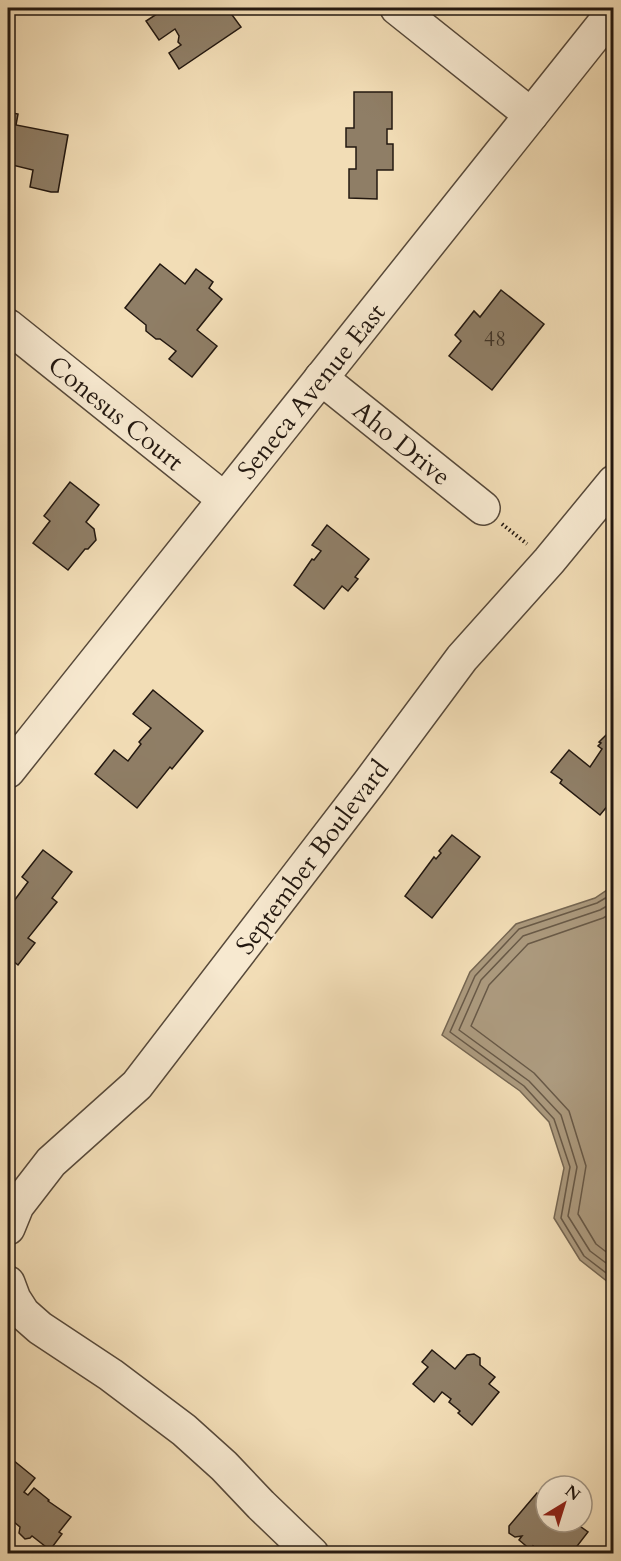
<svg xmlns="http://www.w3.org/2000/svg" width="621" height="1561" viewBox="0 0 621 1561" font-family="Cardo,serif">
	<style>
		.water { fill: #ac9a7e; stroke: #756652; stroke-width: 1.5 }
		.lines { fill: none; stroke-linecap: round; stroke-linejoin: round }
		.shore { stroke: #685947; stroke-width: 1.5 }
		.building { fill: #8f7e66; stroke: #231810; stroke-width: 1.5 }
		.minor-casing { stroke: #57493a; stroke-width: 36 }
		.path { stroke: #231810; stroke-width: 4; stroke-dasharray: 1.5 3; stroke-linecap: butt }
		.minor { stroke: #f7e9d0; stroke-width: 33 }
		.labels { text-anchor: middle; stroke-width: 5; stroke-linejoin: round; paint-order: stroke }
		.number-label { font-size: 22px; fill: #3e3226 }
		.street-label { font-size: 26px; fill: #231810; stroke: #f7e9d0 }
	</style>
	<rect width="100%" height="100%" fill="#f2ddb6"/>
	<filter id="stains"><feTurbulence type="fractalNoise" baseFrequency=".00333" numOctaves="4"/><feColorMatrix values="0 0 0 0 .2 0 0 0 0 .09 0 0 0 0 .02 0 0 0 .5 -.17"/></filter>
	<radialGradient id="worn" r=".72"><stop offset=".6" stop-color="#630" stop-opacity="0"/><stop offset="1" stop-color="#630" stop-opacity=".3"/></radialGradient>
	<path class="water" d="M613,886V1286L580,1260L554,1218L564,1168L549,1122L520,1091L442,1035L470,972L516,924L595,898Z"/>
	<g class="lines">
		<g class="shore">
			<path d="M614,893L597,903L519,929L475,976L450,1032L524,1086L554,1119L570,1167L561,1218L584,1256L614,1279"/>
			<path d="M614,902L600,910L523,936L481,980L459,1030L529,1081L561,1115L577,1167L568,1216L590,1251L614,1269"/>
			<path d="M614,912L603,918L528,944L489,985L471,1026L534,1073L569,1111L586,1166L578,1214L596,1244L614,1258"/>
		</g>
	</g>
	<g class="building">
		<path d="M149,8H204L206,10L211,8H227L241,27L179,69L169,53L181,45L178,42L179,36L175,29L159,40L146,21L157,14Z"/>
		<path d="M354,92H392V129H387V144H393V170H377V199L349,198V169H356V147H346V128H354Z"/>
		<path d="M8,112L18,114L16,125L68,135L58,192H51L30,187L33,170L8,164Z"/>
		<path d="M160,264L185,284L196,269L213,282L209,288L222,299L197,330L217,346L192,377L169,359L176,351L160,339H156L146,331V325L125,308Z"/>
		<path d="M501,290L544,324L492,390L449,356L461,341L455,335L474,311L480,317Z"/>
		<path d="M70,482L99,505L86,522L94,529L96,540L88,549H85L68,570L33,543L50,521L44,516Z"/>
		<path d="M327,525L369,559L355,577L358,579L348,591L342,586L324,609L294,585L312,559L314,560L321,551L312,545Z"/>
		<path d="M153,690L203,731L172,769L170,767L137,808L95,774L114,750L128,761L141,744L139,742L151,728L133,714Z"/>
		<path d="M611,730L614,731V798L600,815L560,783L562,780L551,772L569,750L590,767L602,749L598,746L601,743L599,742Z"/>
		<path d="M452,835L480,857L432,918L405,896L434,857L436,859L441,853L439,851Z"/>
		<path d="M43,850L72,872L52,898L57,902L28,938L35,943L18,965L8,957V909L28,882L22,877Z"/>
		<path d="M432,1350L455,1369L467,1355L474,1354L480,1358V1365L495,1377L489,1384L499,1392L472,1425L458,1413L460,1411L449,1402L451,1399L442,1392L434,1402L413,1384L428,1367L422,1362Z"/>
		<path d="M13,1460L35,1478L24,1492L28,1495L34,1488L49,1500L48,1501L71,1517L59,1532L62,1534L50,1550L32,1536L30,1538L25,1539L19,1533L20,1527L8,1517V1466Z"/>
		<path d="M537,1493L546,1499V1522H574L588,1532L571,1554H540L541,1552L533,1546L531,1550L519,1540L522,1536L515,1537L509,1533V1526Z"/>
	</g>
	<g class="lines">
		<g class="minor-casing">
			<g id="minor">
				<path d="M397,8L531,115"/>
				<path d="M8,326L224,499"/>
				<path d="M321,378L483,508"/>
				<path d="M8,771L614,11"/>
				<path d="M8,1228L17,1206L51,1162L137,1085L369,783L462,658L549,561L614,482"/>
				<path d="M8,1283L14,1299L23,1313L40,1328L111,1375L184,1430L224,1466L261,1505L312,1554"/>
			</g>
		</g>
		<path class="path" d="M502,524L527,544"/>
		<use href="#minor" class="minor"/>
	</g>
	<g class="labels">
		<g class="number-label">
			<text x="495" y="346">48</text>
		</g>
		<g class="street-label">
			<text transform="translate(311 391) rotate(-51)" y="9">Seneca Avenue East</text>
			<text transform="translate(116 413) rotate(39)" y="9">Conesus Court</text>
			<text transform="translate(402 443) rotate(39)" y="9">Aho Drive</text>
			<text transform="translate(312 857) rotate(-53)" y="9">September Boulevard</text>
		</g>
	</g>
	<rect width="621" height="1561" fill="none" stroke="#f2ddb6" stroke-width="30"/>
	<rect x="9" y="9" width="603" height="1543" fill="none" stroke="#231810" stroke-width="3"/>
	<rect x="15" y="15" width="591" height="1531" fill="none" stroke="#231810" stroke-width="1.5"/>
	<g transform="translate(564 1504) rotate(38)"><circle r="28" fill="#f7e9d0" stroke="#a29583" stroke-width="1.5"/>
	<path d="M0-4.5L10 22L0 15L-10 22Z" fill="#8f2418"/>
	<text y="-9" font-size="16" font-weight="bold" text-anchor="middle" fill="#231810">N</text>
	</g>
	<rect width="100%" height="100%" filter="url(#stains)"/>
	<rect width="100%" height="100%" fill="url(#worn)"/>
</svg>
